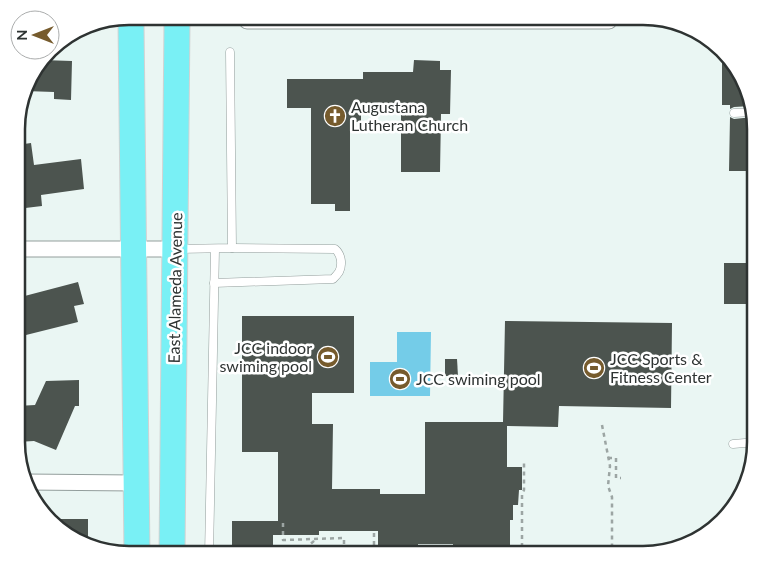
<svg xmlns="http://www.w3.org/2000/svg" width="772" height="571" viewBox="0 0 772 571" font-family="Lato,sans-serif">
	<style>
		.water { fill: #74cce8 }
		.building { fill: #4c544f }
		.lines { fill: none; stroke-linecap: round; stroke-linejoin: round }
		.service-casing { stroke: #939e9c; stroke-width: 9 }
		.minor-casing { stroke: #939e9c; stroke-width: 17 }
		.primary-casing { stroke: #d1d2d2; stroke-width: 27 }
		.path { stroke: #9ca5a3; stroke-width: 2.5; stroke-dasharray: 4 4; stroke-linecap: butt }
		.service { stroke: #fff; stroke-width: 8 }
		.minor { stroke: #fff; stroke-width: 15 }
		.primary { stroke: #79f0f5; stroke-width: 25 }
		.labels { text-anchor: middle; stroke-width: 5; stroke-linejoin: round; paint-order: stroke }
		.poi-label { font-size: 16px; fill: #2e3332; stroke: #fff; text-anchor: start }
		.street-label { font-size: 16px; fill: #2e3332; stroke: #fff }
		.rim { fill: none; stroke: #2e3332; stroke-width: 2.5 }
	</style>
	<rect width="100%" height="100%" fill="#eaf6f3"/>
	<path class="water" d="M397,332H431L430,396H370V362H397Z"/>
	<g class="building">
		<path d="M722,50L744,80L751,106L734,107L730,109V105H722Z"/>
		<path d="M42,60L72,61L71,100L54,99V92L25,91L31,73Z"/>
		<path d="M414,60L440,61V70H451L450,114H441L440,172H401V107H361V122H350V211H335V204H311V108H287V79H363V72H413Z"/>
		<path d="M730,117L734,119L753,117L756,129V171H729Z"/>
		<path d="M31,143L34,165L81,159L84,189L41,195L42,206L17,209V145Z"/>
		<path d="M724,263H752V275H756V304H724Z"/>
		<path d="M78,282L84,304L74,306L78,322L26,335L17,298Z"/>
		<path d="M242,316H354V393H312V424H333L332,489H380V494H425V422H503L505,321L672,323L671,408L559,406L558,427L507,426V467H522V490H519L518,505H513V520H510V555H453V544H418V555H378V531H319V535H273V555H232V521H278V452H242Z"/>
		<path d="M445,359H457L458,376H445Z"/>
		<path d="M79,380V406H75L56,450L34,441L17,442V406L35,405L46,381Z"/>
		<path d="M49,519H88V540L55,527Z"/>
	</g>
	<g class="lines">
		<g class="service-casing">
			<g id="service">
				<path d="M734,113L752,112"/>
				<path d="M178,249L232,248L230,52"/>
				<path d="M214,283L333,279C335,277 337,275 339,272C343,264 341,254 335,249L232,248"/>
				<path d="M733,444L745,443L755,445"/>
				<path d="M209,555L215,249"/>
			</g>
		</g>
		<g class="minor-casing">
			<g id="minor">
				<path d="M247,21H609V17"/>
				<path d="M17,249H176"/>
				<path d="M25,482L135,483"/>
			</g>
		</g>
		<g class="primary-casing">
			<g id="primary">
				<path d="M131,22L137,555"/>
				<path d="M172,555L177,21"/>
			</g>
		</g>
		<g class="path">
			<path d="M602,425L610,466L608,486L612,497V555"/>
			<path d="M608,458H616V478H621"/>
			<path d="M283,523V540L344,538V555"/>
			<path d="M374,533V555"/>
			<path d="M300,555L307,547L315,540"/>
			<path d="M522,555V494L524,490V461"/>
		</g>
		<use href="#service" class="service"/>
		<use href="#minor" class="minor"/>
		<use href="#primary" class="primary"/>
	</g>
	<defs>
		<g id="church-disc" transform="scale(1.125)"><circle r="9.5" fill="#765b2d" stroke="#fff"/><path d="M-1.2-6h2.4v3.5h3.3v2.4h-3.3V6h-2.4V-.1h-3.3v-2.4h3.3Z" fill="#fff"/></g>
		<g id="stadium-disc" transform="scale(1.125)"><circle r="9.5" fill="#765b2d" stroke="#fff"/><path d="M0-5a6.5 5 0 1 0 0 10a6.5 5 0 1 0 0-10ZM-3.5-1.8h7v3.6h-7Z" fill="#fff"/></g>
	</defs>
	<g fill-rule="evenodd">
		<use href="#church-disc" x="335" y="116"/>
		<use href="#stadium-disc" x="328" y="357"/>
		<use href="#stadium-disc" x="594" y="368"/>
		<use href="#stadium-disc" x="400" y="379"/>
	</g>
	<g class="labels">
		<g class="poi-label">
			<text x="351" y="113">Augustana<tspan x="351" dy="18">Lutheran Church</tspan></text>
			<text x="312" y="354" text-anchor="end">JCC indoor<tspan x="312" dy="18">swiming pool</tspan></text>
			<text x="610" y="365">JCC Sports &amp;<tspan x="610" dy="18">Fitness Center</tspan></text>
			<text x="416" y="385">JCC swiming pool</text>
		</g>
		<g class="street-label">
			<text transform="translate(175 288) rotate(-89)" y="6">East Alameda Avenue</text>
		</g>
	</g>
	<path d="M0 0H772V571H0ZM129 25H643A104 104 0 0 1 747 129V442A104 104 0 0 1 643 546H129A104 104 0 0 1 25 442V129A104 104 0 0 1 129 25Z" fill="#fff" fill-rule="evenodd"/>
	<path class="rim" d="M129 25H643A104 104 0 0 1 747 129V442A104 104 0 0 1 643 546H129A104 104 0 0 1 25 442V129A104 104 0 0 1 129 25Z"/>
	<g transform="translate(35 35) rotate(270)"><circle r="24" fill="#ffffff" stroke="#abadad"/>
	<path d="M0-4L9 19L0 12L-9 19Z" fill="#765b2d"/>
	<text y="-8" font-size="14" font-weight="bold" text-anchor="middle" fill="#2e3332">N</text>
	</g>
</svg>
